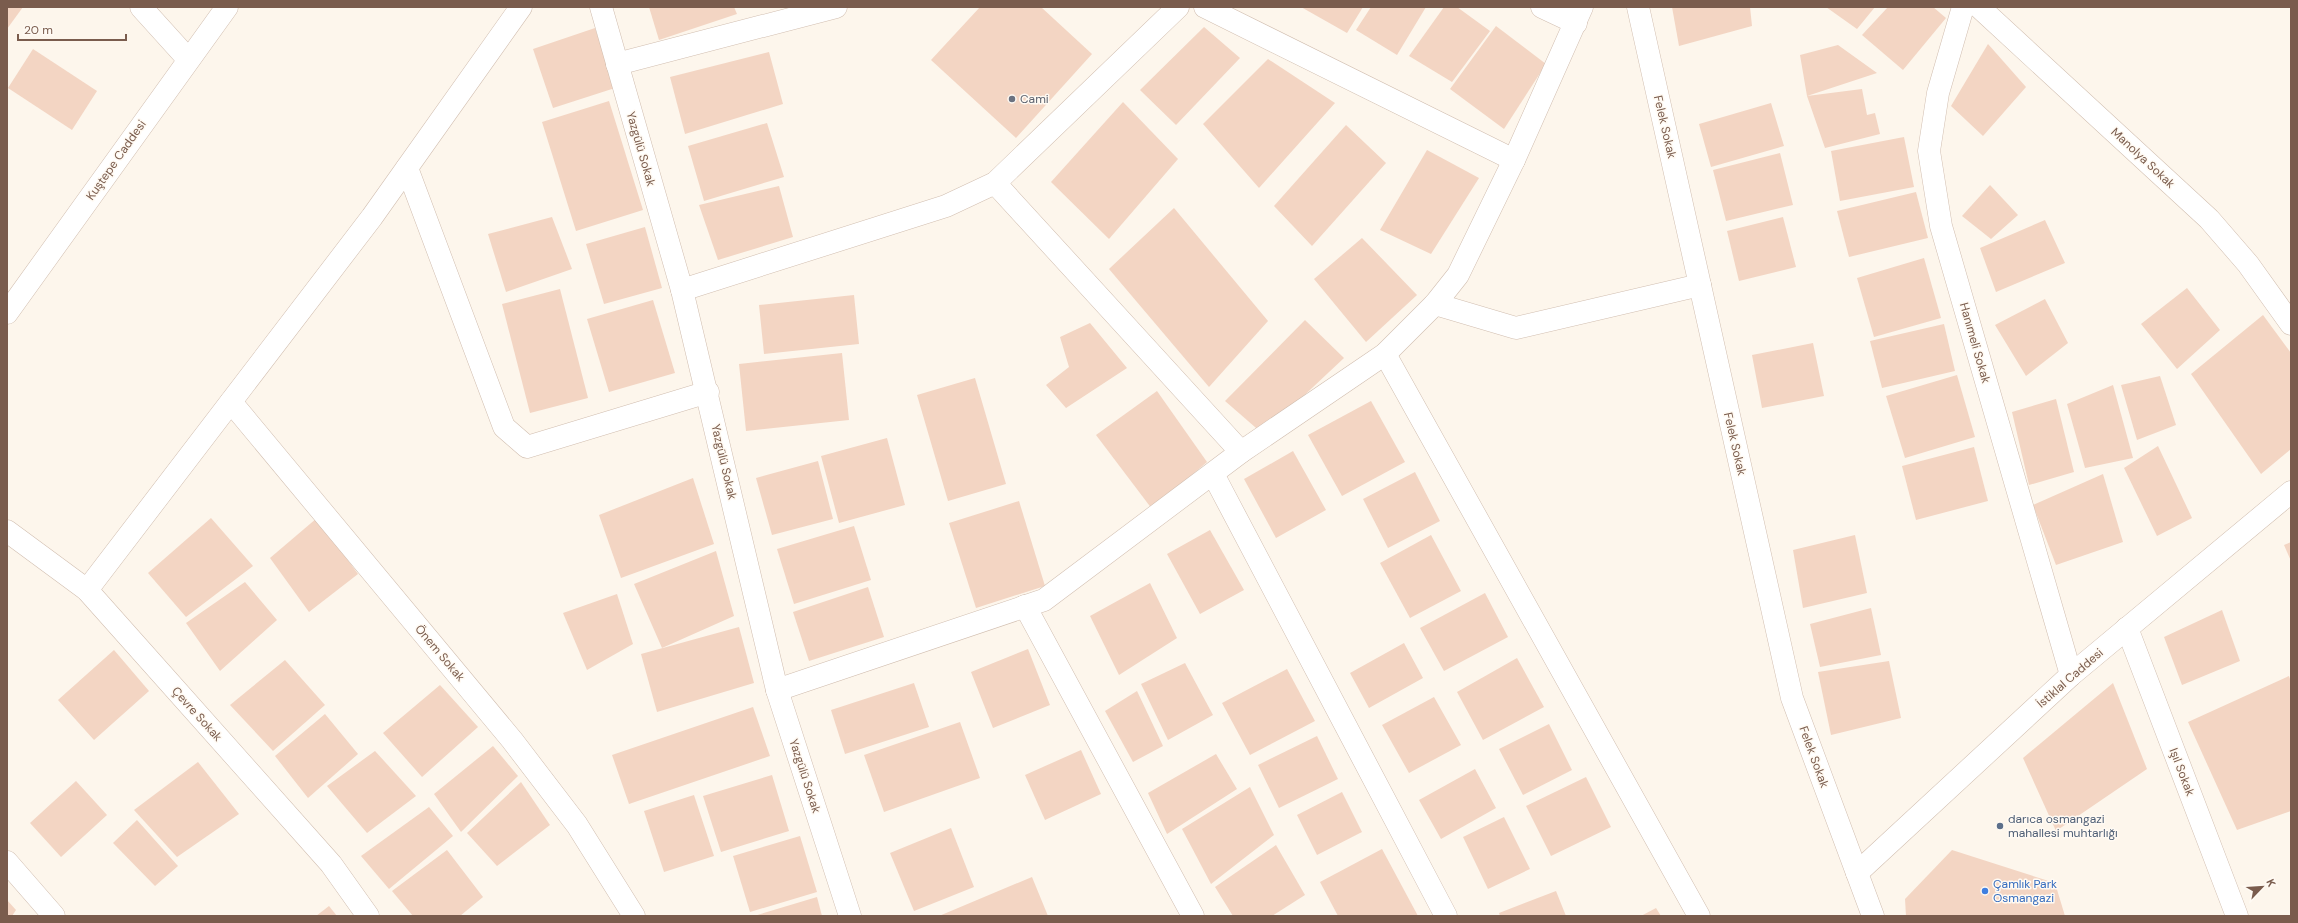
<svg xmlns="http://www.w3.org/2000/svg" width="2298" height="923" viewBox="0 0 2298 923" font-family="'DM Sans',sans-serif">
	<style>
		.building { fill: #f3d5c3 }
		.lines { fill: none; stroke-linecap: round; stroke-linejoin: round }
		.minor-casing { stroke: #d1beb0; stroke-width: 23 }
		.tertiary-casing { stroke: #d1beb0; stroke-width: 23 }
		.minor { stroke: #fff; stroke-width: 22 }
		.tertiary { stroke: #fff; stroke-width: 22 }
		.worship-dot { fill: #6b7280; stroke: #fffaf3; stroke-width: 1.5 }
		.service-dot { fill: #5c6f8a; stroke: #fffaf3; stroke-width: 1.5 }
		.shop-dot { fill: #3f7fe0; stroke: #fffaf3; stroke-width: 1.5 }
		.labels { text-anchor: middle; stroke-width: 3; stroke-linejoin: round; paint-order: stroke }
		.worship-label { font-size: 12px; fill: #5b616d; stroke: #fffaf3; text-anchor: start }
		.street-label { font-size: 12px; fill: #7a5c4d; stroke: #fffaf3 }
		.service-label { font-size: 12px; fill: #4e5e75; stroke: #fffaf3; text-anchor: start }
		.shop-label { font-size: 12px; fill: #366cbe; stroke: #fffaf3; text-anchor: start }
	</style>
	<rect width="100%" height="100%" fill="#fdf6ec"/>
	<g class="building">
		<path d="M7,7H23L7,29Z"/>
		<path d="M649,7H734L737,14L659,40Z"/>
		<path d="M980,7H1041L1092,54L1016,138L931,60Z"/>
		<path d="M1301,7H1363L1347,33Z"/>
		<path d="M1371,7H1426L1397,55L1356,30Z"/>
		<path d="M1444,7H1457L1490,31L1452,82L1409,56Z"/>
		<path d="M1672,7H1750L1752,26L1679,46Z"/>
		<path d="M1826,7H1875L1857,29Z"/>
		<path d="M1888,7H1933L1946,18L1903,70L1862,35Z"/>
		<path d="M1496,26L1546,64L1504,129L1450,89Z"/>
		<path d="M1204,27L1240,58L1176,125L1140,90Z"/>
		<path d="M595,28L615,88L553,108L533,49Z"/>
		<path d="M1988,44L2026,87L1983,136L1951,106Z"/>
		<path d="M1838,45L1877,73L1807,96L1862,89L1867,115L1875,113L1880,134L1825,148L1807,96L1800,55Z"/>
		<path d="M33,49L97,91L72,130L8,88Z"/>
		<path d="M769,52L783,104L685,134L670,77Z"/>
		<path d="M1268,59L1335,103L1259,188L1203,124Z"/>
		<path d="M609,101L643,210L576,231L542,122Z"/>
		<path d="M1123,102L1178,159L1109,239L1051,182Z"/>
		<path d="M1771,103L1784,146L1711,167L1699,124Z"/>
		<path d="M767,123L784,177L704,201L688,146Z"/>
		<path d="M1346,125L1386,163L1312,246L1274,206Z"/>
		<path d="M1904,137L1914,187L1840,201L1831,151Z"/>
		<path d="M1427,150L1479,178L1431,254L1380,230Z"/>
		<path d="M1780,153L1793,205L1726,221L1713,170Z"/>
		<path d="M1990,185L2018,215L1991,239L1962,216Z"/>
		<path d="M779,186L793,237L718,260L699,205Z"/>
		<path d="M1916,192L1928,238L1849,257L1837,211Z"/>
		<path d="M1174,208L1268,321L1209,387L1109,269Z"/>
		<path d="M552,217L572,269L506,292L488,234Z"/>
		<path d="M1783,217L1796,267L1739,281L1727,231Z"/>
		<path d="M2045,220L2065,263L1996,292L1980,248Z"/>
		<path d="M645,227L662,288L604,304L586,244Z"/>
		<path d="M1362,238L1417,295L1366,342L1314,279Z"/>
		<path d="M1924,258L1941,318L1874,337L1857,278Z"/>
		<path d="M2187,288L2220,330L2177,369L2141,324Z"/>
		<path d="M560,289L588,398L530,413L502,304Z"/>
		<path d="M854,295L859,344L764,354L759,305Z"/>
		<path d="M2045,299L2068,343L2026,376L1995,325Z"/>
		<path d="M653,300L675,373L609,392L587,319Z"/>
		<path d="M2263,315L2291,353V449L2261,474L2191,374Z"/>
		<path d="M1305,320L1344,358L1263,434L1225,401Z"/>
		<path d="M1090,323L1127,368L1066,408L1046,385L1069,367L1060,337Z"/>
		<path d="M1944,324L1955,371L1882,388L1870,341Z"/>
		<path d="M1813,343L1824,396L1762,408L1752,355Z"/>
		<path d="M842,353L849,420L746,431L739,364Z"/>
		<path d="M1957,375L1975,437L1905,458L1886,396Z"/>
		<path d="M2160,376L2176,425L2137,440L2121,385Z"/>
		<path d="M975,378L1006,484L948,501L917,395Z"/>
		<path d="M2113,385L2133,458L2085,468L2067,404Z"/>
		<path d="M1157,391L1207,462L1152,509L1096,435Z"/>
		<path d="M2056,399L2074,472L2029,485L2012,412Z"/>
		<path d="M1371,401L1405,462L1342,496L1308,435Z"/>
		<path d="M887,438L905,505L839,523L821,456Z"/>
		<path d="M2158,446L2192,518L2157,536L2124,468Z"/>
		<path d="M1974,447L1988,501L1916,520L1902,466Z"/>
		<path d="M1293,451L1326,510L1276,538L1244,479Z"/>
		<path d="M818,461L833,519L772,535L756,478Z"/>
		<path d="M1415,472L1440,521L1388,548L1363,499Z"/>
		<path d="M2103,474L2123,542L2056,565L2033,505Z"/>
		<path d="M693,478L714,544L621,578L599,515Z"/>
		<path d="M1019,501L1045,586L976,608L949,523Z"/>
		<path d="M211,518L253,566L186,617L148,573Z"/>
		<path d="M317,518L358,574L309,612L270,558Z"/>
		<path d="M854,526L871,580L794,604L777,549Z"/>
		<path d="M1210,530L1244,590L1200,614L1167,554Z"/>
		<path d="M1431,535L1461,591L1410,618L1380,563Z"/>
		<path d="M1855,535L1867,593L1803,608L1793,550Z"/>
		<path d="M2291,542V561L2284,545Z"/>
		<path d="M716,551L734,616L662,648L634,584Z"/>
		<path d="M245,582L277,620L220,671L186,623Z"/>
		<path d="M1150,583L1177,638L1119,675L1090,616Z"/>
		<path d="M868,587L884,637L809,661L793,612Z"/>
		<path d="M1485,593L1508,637L1444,671L1420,628Z"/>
		<path d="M617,594L633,644L587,670L563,613Z"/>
		<path d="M1871,608L1881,655L1820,667L1810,624Z"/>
		<path d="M2222,610L2240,661L2182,685L2164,637Z"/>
		<path d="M739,627L754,683L657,712L641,654Z"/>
		<path d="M1404,643L1423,678L1369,708L1350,673Z"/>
		<path d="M1028,649L1050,705L993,728L971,672Z"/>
		<path d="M114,650L149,691L94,740L58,700Z"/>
		<path d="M1517,658L1544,707L1483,740L1457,692Z"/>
		<path d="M285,660L325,705L273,751L230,705Z"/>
		<path d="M1889,661L1901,718L1831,735L1818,672Z"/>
		<path d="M1185,663L1213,715L1168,740L1141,684Z"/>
		<path d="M1287,669L1315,721L1250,755L1222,703Z"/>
		<path d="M2289,676L2291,682V811L2237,830L2188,722Z"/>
		<path d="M914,683L929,727L845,754L831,710Z"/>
		<path d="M2113,683L2147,769L2056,831L2023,758Z"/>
		<path d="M440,685L478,727L422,777L383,733Z"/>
		<path d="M1137,691L1163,746L1133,762L1105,711Z"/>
		<path d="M1434,697L1461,745L1409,773L1382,725Z"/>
		<path d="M753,707L770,756L629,804L612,755Z"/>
		<path d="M325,714L358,754L308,798L275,756Z"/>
		<path d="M960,722L980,778L884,812L864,755Z"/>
		<path d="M1549,724L1572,770L1523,795L1499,749Z"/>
		<path d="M1317,736L1338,779L1279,808L1258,765Z"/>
		<path d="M493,746L518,776L461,832L434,794Z"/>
		<path d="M1081,750L1101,794L1045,820L1025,775Z"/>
		<path d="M375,751L416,796L367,833L327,786Z"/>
		<path d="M1216,754L1237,789L1167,834L1148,793Z"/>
		<path d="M198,762L239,814L177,857L134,810Z"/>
		<path d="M1475,769L1496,808L1441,839L1419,800Z"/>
		<path d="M772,775L789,831L721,852L703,796Z"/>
		<path d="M1586,777L1611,827L1551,856L1526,806Z"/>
		<path d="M76,781L107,815L61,857L30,823Z"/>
		<path d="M521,782L550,825L497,866L467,833Z"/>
		<path d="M1250,787L1274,835L1211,884L1182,829Z"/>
		<path d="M1342,792L1362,832L1317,855L1297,815Z"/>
		<path d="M694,795L714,856L664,872L644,811Z"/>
		<path d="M429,807L453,836L389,889L361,856Z"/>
		<path d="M1504,817L1530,869L1488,889L1463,837Z"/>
		<path d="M137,820L178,866L155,886L113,843Z"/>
		<path d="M951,828L974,887L914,911L890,853Z"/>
		<path d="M800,836L817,892L750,912L733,856Z"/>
		<path d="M1276,845L1305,895L1272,916H1233L1215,887Z"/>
		<path d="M1382,849L1418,916H1338L1320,882Z"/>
		<path d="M447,850L483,897L460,916H413L392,891Z"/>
		<path d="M1952,850L2055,883L2065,916H1906L1905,899Z"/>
		<path d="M1032,877L1048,916H939Z"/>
		<path d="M1556,891L1566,916H1500L1499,913Z"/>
		<path d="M817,897L822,916H754Z"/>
		<path d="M7,900L16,910L12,916H7Z"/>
		<path d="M329,906L337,916H316Z"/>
		<path d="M1656,908L1661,916H1641Z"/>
	</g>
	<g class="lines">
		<g class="minor-casing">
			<g id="minor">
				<path d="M141,7L188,59"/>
				<path d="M601,7L682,290L777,690L850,916"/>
				<path d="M1205,7L1514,160"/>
				<path d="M1542,7L1576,23"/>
				<path d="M1638,7L1792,698L1857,873"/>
				<path d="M1963,7L1938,93L1929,151L1941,226L2071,675"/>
				<path d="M1979,7L2209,219L2248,264L2291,324"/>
				<path d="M617,64L836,7"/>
				<path d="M407,168L504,427L527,447L708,392"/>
				<path d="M995,183L1241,452"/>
				<path d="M682,290L946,206L995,183L1178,7"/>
				<path d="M1435,304L1516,328L1700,285"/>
				<path d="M1385,354L1699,916"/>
				<path d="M231,402L512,740L577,825L634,916"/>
				<path d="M1213,474L1446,916"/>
				<path d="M7,531L87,590L331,864L368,916"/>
				<path d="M87,590L372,217L521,7"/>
				<path d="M1025,606L1193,916"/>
				<path d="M2127,628L2237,916"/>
				<path d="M777,690L1044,600L1241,452L1385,354L1435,304L1458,275L1514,160L1582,7"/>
				<path d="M7,862L54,916"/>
			</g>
		</g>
		<g class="tertiary-casing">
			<g id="tertiary">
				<path d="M7,313L227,7"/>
				<path d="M1873,916L1857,873L2071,675L2291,492"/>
			</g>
		</g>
		<use href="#minor" class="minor"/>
		<use href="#tertiary" class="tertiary"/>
	</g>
	<circle class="worship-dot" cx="1012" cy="99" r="4"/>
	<circle class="service-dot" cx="2000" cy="826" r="4"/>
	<circle class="shop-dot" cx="1985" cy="891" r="4"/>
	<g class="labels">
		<g class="worship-label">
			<text x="1020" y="103">Cami</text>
		</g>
		<g class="street-label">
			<text transform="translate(1665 127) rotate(77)" y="4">Felek Sokak</text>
			<text transform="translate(641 149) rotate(74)" y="4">Yazgülü Sokak</text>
			<text transform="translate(2143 158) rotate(43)" y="4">Manolya Sokak</text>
			<text transform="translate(116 160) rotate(-55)" y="4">Kuştepe Caddesi</text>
			<text transform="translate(1975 343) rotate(74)" y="4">Hanımeli Sokak</text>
			<text transform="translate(1735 444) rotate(77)" y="4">Felek Sokak</text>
			<text transform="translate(724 462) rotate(77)" y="4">Yazgülü Sokak</text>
			<text transform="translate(440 653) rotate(50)" y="4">Önem Sokak</text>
			<text transform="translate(2070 678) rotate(-41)" y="4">İstiklal Caddesi</text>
			<text transform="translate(197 714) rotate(48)" y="4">Çevre Sokak</text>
			<text transform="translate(1814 757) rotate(70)" y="4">Felek Sokak</text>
			<text transform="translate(2182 772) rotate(69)" y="4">Işıl Sokak</text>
			<text transform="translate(805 776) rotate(72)" y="4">Yazgülü Sokak</text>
		</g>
		<g class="service-label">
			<text x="2008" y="823">darıca osmangazi<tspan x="2008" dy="14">mahallesi muhtarlığı</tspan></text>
		</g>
		<g class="shop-label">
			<text x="1993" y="888">Çamlık Park<tspan x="1993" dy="14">Osmangazi</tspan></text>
		</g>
	</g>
	<rect width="2298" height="923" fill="none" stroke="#7a5c4d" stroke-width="16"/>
	<g transform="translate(2262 887) rotate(65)" stroke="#fffaf3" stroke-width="3" paint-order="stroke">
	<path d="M0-3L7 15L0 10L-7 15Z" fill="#7a5c4d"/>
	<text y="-6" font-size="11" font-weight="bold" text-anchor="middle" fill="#7a5c4d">K</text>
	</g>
	<path d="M18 34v6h108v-6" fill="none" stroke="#7a5c4d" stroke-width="2"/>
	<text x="24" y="34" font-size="12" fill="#7a5c4d" stroke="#fffaf3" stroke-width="3" paint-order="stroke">20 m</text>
</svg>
